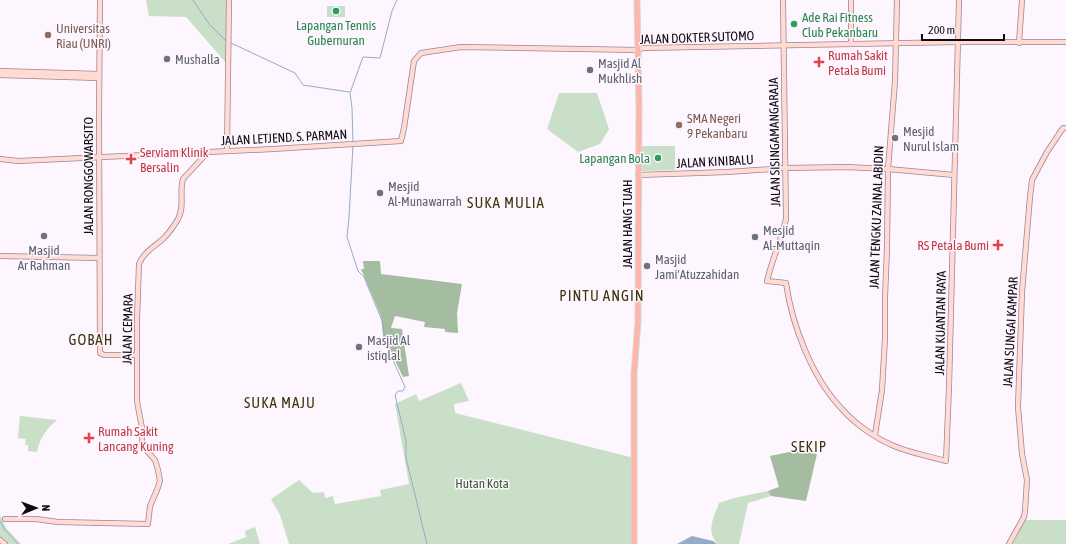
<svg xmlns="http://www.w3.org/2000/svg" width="1066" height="544" viewBox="0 0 1066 544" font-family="'Asap Condensed',sans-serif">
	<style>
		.green { fill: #cadfc7 }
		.forest { fill: #a4bda0 }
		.water { fill: #93acc8 }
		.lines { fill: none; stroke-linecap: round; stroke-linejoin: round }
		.stream { stroke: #93acc8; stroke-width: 1 }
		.secondary-casing { stroke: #988598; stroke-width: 6 }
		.primary-casing { stroke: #d9d8d9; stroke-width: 7 }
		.secondary { stroke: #ffdbd4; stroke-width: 4.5 }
		.primary { stroke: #ffb6aa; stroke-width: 5 }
		.leisure-dot { fill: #2e9e5b; stroke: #fef6fe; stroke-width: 1.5 }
		.education-dot { fill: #8d6e63; stroke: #fef6fe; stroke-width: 1.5 }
		.worship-dot { fill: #6b7280; stroke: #fef6fe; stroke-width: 1.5 }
		.health-dot { fill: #e0444e; stroke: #fef6fe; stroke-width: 1.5 }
		.labels { text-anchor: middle; stroke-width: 3; stroke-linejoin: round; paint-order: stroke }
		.leisure-label { font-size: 13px; fill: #27864d; stroke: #fef6fe; text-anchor: start }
		.education-label { font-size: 13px; fill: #785e54; stroke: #fef6fe; text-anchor: start }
		.street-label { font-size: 13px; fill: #0f0910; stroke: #fef6fe }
		.health-label { font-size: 13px; fill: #be3a42; stroke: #fef6fe; text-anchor: start }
		.worship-label { font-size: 13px; fill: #5b616d; stroke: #fef6fe; text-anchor: start }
		.park-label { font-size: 13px; fill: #365b32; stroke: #fef6fe }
		.quarter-label { font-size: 15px; letter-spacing: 1px; fill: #3b360b; stroke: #fef6fe }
	</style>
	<rect width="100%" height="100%" fill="#fef6fe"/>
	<g class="green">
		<path d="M146,0H229L227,64L186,17L149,16Z"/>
		<rect x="327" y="6" width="18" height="11"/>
		<path d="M559,93H597L609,129L600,144L578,152L547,129Z"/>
		<path d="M642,146H675V170L642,171Z"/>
		<path d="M461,383L469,401L454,404L455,413L634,458L633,544H289L280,515L271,499L299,480L313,493L324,492L325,498L333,496L335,504L381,496L380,490L409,484L395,404L416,394L419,401Z"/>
		<path d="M20,416L57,420C46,429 40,438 37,452L28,451V445H25L26,439L18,438Z"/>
		<path d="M768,491L771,496L748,503L739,544H718C705,531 714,517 719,503L734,498Z"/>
		<path d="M0,515L6,528L21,544H0Z"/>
		<path d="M1025,520H1066V544H1013Z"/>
		<path d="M255,527L260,544H228L246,537L245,531Z"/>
	</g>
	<g class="forest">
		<path d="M363,261H380L381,274L462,284L457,313L458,333L445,332V329L424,327L425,322L395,316L391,328L402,329L409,376L403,377L383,336L381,316L361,269H364Z"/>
		<path d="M799,450L817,454L806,501L771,496L768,491L779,487L770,456Z"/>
	</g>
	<path class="water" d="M692,536L713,541L717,544H677Z"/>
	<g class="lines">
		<g class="stream">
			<path d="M193,0L209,24L225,40"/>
			<path d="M231,43L295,73L303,85L349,92"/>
			<path d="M353,142L352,108L350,93L363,57L380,58L392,11L397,0"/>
			<path d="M353,145L349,217L347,237L358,271L364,277L383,323L384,333V340L405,387L403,391H398L395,395L406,441V458L427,544"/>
			<path d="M0,521L5,530L18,544"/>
		</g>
		<g class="secondary-casing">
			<g id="secondary">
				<path d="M100,0L99,114L100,353L104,355H137"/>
				<path d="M783,0L786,219C781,240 772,260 767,281L786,283C792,325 812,378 842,409C855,424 875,438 894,446C910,453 929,456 946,461L949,387L959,0"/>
				<path d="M1019,43L1022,0"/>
				<path d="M851,44V0"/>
				<path d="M0,71L99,74"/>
				<path d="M0,75L99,78"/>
				<path d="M227,151L229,0"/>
				<path d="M0,159L18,161L40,160L273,149L401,141L404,128L414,61L421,53L461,47L638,50L643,48L958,42H1066"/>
				<path d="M638,175L728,172L786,168L847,167L888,169L954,175"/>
				<path d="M0,256L99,258"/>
				<path d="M875,435L882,390L885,338V297L887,248L888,169L895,81L897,0"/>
				<path d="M5,519H36L58,522L148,524L150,506L157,490L160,481L158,470L155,460L147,451L142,442V428L137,401V319L139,264C143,253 155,246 163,239C168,234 174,226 178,219C185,207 179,192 183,179L208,152"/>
				<path d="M0,540L5,544"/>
				<path d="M1009,544L1024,517L1025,511L1027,480L1022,454L1018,407L1022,292L1030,197L1032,180L1047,152L1063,128H1066"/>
			</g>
		</g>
		<g class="primary-casing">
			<path id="primary" d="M634,544V374L638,321L639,106L637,0"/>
		</g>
		<use href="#secondary" class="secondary"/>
		<use href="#primary" class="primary"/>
	</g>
	<g class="leisure-dot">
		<circle cx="336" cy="11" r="4"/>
		<circle cx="794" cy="24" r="4"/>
		<circle cx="658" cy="158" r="4"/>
	</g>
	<g class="education-dot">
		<circle cx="48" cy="35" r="4"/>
		<circle cx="679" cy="125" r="4"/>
	</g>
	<g class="worship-dot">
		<circle cx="167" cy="59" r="4"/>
		<circle cx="590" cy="70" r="4"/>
		<circle cx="895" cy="138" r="4"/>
		<circle cx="380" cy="193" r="4"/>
		<circle cx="44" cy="236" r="4"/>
		<circle cx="755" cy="237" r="4"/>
		<circle cx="647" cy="266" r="4"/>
		<circle cx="359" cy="347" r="4"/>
	</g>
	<g class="health-dot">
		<path d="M817 56h4v4h4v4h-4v4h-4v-4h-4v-4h4z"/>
		<path d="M129 153h4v4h4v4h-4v4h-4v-4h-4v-4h4z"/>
		<path d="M996 239h4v4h4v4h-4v4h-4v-4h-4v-4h4z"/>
		<path d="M87 432h4v4h4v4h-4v4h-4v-4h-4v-4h4z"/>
	</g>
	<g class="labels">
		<g class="leisure-label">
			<text x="802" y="22">Ade Rai Fitness<tspan x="802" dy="15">Club Pekanbaru</tspan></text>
			<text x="336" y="30" text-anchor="middle">Lapangan Tennis<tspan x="336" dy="15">Gubernuran</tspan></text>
			<text x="650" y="163" text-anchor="end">Lapangan Bola</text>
		</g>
		<g class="education-label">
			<text x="56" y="33">Universitas<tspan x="56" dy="15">Riau (UNRI)</tspan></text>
			<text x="687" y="123">SMA Negeri<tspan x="687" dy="15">9 Pekanbaru</tspan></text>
		</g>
		<g class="street-label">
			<text transform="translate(697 37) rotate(-2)" y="5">JALAN DOKTER SUTOMO</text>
			<text transform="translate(284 137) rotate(-3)" y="5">JALAN LETJEND. S. PARMAN</text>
			<text transform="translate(774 142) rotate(-91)" y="5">JALAN SISINGAMANGARAJA</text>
			<text transform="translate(715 161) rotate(-3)" y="5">JALAN KINIBALU</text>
			<text transform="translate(88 176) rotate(-90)" y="5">JALAN RONGGOWARSITO</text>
			<text transform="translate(876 217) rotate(-88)" y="5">JALAN TENGKU ZAINAL ABIDIN</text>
			<text transform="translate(627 224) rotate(-90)" y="5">JALAN HANG TUAH</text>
			<text transform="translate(940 323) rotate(-89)" y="5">JALAN KUANTAN RAYA</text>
			<text transform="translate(127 329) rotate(-89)" y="5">JALAN CEMARA</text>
			<text transform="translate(1010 332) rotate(-87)" y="5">JALAN SUNGAI KAMPAR</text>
		</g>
		<g class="health-label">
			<text x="828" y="60">Rumah Sakit<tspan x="828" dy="15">Petala Bumi</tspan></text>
			<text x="140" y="157">Serviam Klinik<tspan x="140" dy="15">Bersalin</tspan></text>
			<text x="989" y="250" text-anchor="end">RS Petala Bumi</text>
			<text x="98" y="436">Rumah Sakit<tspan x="98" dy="15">Lancang Kuning</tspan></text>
		</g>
		<g class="worship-label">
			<text x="175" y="64">Mushalla</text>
			<text x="598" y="68">Masjid Al<tspan x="598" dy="15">Mukhlish</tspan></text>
			<text x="903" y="136">Mesjid<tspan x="903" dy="15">Nurul Islam</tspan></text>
			<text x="388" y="191">Mesjid<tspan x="388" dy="15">Al-Munawarrah</tspan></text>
			<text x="763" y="235">Mesjid<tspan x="763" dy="15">Al-Muttaqin</tspan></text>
			<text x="44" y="255" text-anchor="middle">Masjid<tspan x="44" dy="15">Ar Rahman</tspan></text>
			<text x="655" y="264">Masjid<tspan x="655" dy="15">Jami'Atuzzahidan</tspan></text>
			<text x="367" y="345">Masjid Al<tspan x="367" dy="15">istiqlal</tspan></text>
		</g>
		<g class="park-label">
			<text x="482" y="488">Hutan Kota</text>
		</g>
		<g class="quarter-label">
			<text x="506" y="208">SUKA MULIA</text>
			<text x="602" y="301">PINTU ANGIN</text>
			<text x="91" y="345">GOBAH</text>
			<text x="280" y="408">SUKA MAJU</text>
			<text x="809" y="452">SEKIP</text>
		</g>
	</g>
	<g transform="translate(36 508) rotate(89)" stroke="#fef6fe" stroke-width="3" paint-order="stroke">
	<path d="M0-3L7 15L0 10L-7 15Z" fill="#0f0910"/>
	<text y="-6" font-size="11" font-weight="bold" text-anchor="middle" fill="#0f0910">N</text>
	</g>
	<path d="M922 34v6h82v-6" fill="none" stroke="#0f0910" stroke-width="2"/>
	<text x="928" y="34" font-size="12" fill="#0f0910" stroke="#fef6fe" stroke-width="3" paint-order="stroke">200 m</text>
</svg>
